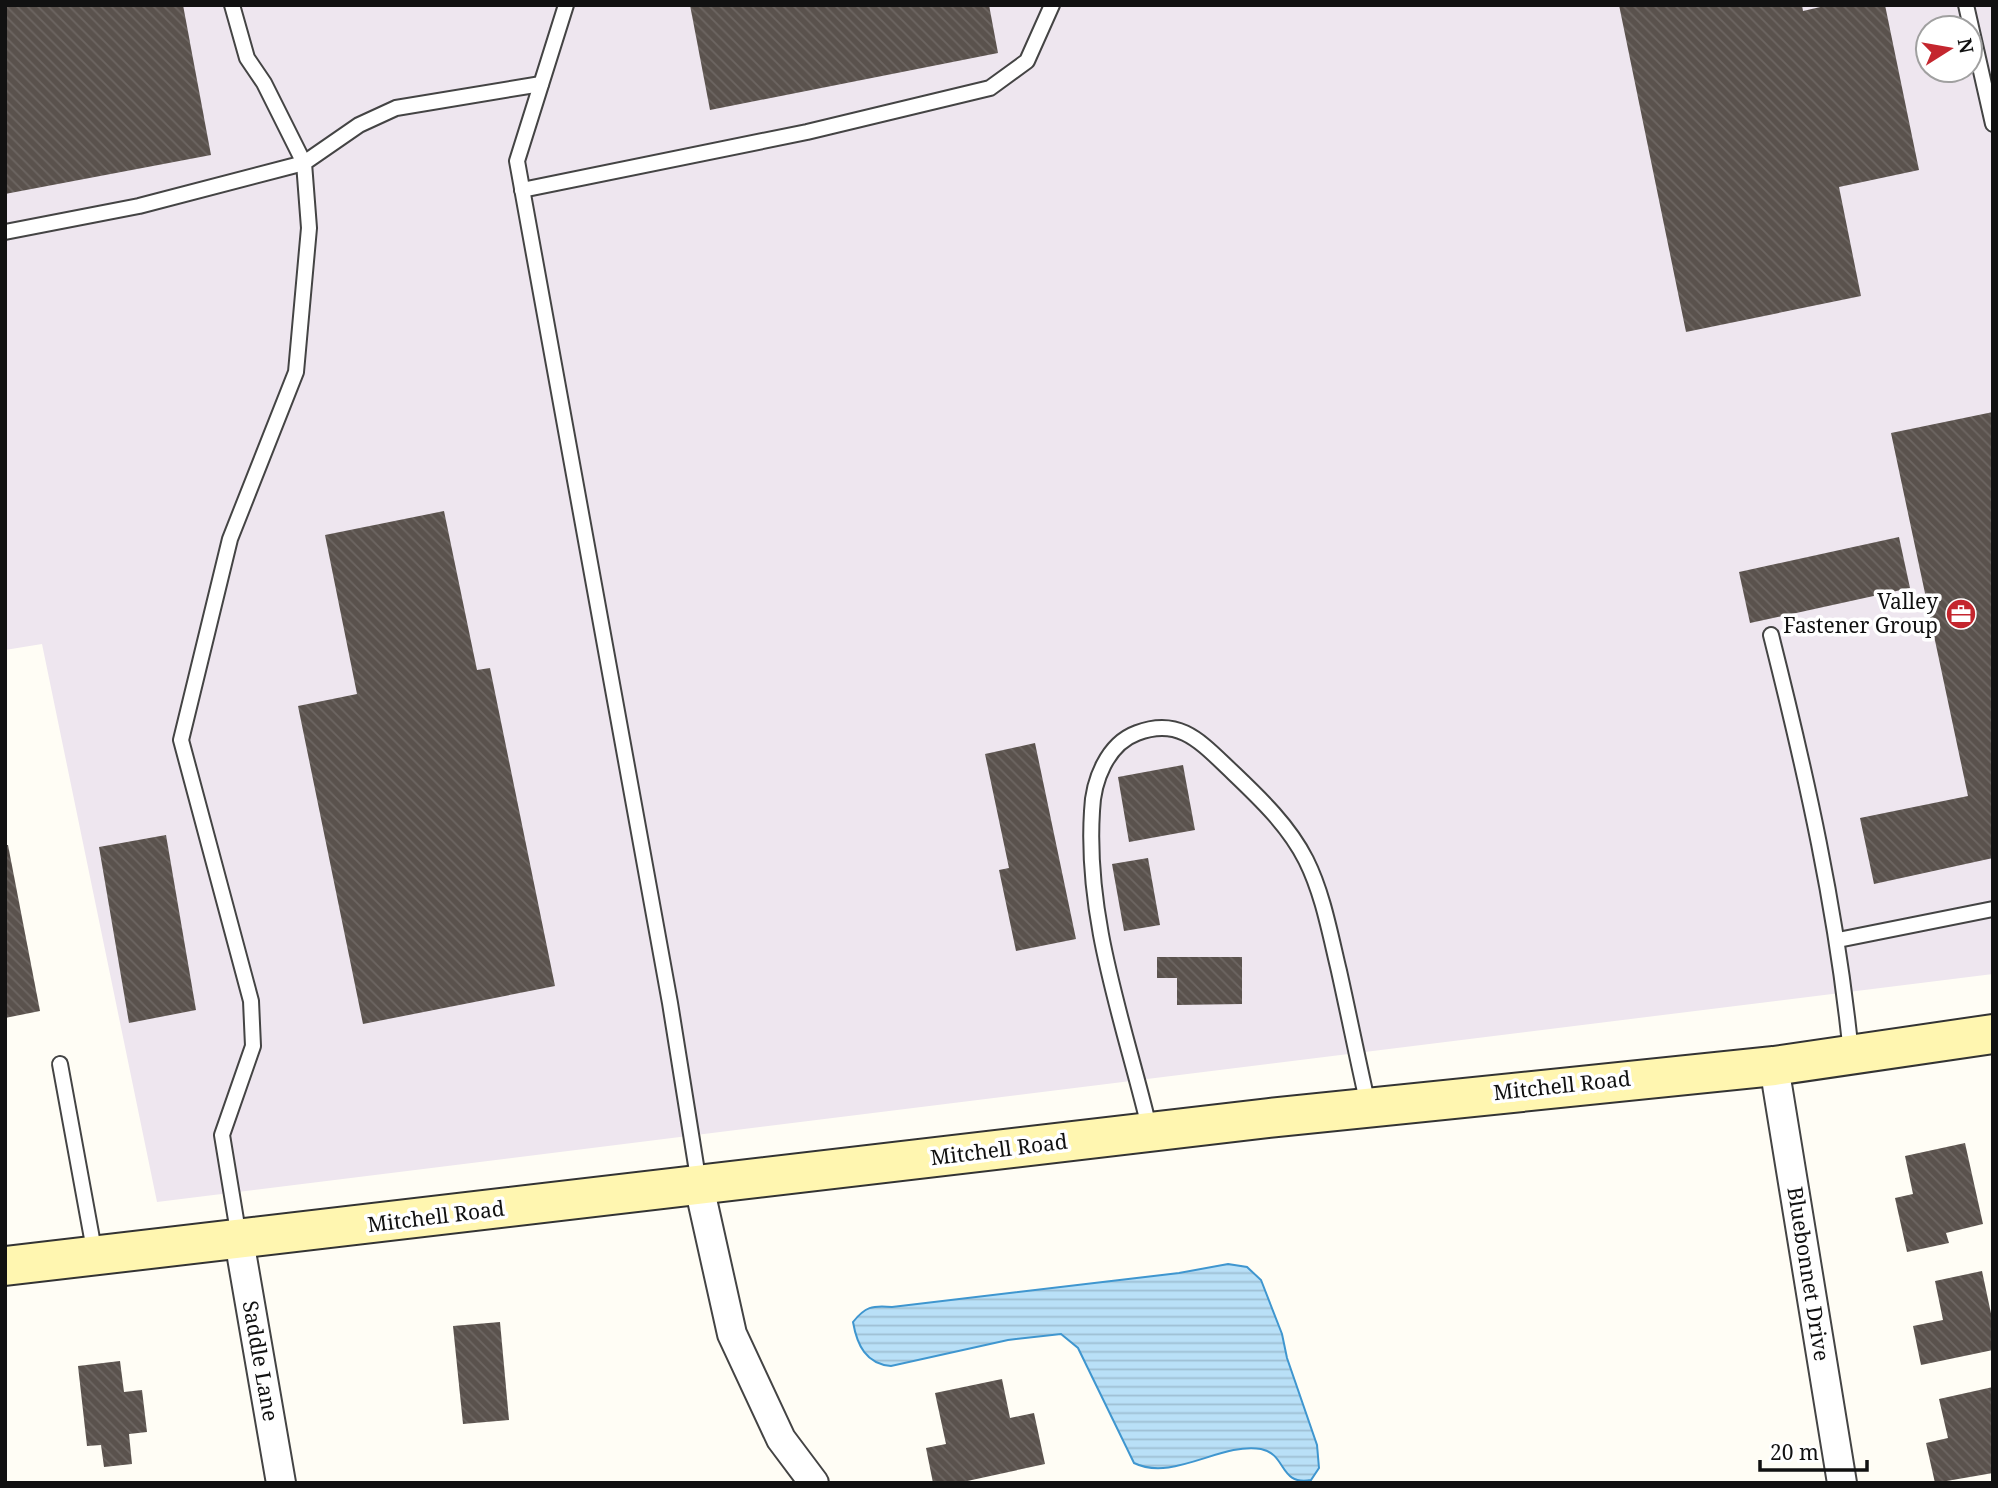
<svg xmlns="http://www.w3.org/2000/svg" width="1998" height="1488" viewBox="0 0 1998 1488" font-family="'Noto Serif',serif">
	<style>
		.industrial { fill: #eee6ef; fill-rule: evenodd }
		.water { fill: url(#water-rules); stroke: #3f96cf; stroke-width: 2 }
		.building { fill: url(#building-back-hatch) }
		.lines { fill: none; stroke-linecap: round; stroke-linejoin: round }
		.lane-casing { stroke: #444; stroke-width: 18 }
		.street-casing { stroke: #444; stroke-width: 32 }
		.secondary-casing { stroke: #333; stroke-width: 42 }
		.lane { stroke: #fff; stroke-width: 14 }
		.street { stroke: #fff; stroke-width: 28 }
		.secondary { stroke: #fff6b0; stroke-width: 38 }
		.labels { text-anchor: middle; stroke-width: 7; stroke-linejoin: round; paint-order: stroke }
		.poi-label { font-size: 21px; fill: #111; stroke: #fff; text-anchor: end }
		.street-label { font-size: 21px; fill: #111; stroke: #fff }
	</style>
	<defs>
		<pattern id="water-rules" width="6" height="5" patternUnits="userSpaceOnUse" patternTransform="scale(1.75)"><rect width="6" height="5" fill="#b9e0f7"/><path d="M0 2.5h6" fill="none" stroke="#9ebfd3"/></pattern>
		<pattern id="building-back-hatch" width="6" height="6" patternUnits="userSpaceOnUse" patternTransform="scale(1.75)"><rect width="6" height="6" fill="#5a524d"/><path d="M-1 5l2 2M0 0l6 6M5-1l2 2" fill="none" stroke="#6d6662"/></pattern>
	</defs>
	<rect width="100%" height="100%" fill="#fffdf5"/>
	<path class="industrial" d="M5,5H1993V974L157,1202L42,644L5,650ZM1928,28H1970V70H1928Z"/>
	<path class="water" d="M1228,1264L1247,1267L1261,1280L1282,1334L1287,1358L1317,1445L1319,1468L1311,1480C1279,1486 1287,1454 1261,1449C1221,1442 1173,1482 1134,1463L1078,1348L1061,1334L1008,1340L891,1366C866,1364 857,1345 853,1322C865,1307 872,1305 892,1307L1179,1273Z"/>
	<g class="building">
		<path d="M5,5H183L211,155L5,194Z"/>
		<path d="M690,5H989L998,53L710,110Z"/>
		<path d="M1619,5H1802L1803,11L1829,5H1885L1919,170L1839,187L1861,296L1686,332Z"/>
		<path d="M1993,412V858L1874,884L1860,818L1968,796L1891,433Z"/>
		<path d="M444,511L477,670L490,668L555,986L363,1024L298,706L357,694L325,535Z"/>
		<path d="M1899,537L1910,588L1750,623L1739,572Z"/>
		<path d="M1035,743L1076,939L1016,951L999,870L1009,868L985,754Z"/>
		<path d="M1183,765L1195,830L1129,842L1118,777Z"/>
		<path d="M166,835L196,1010L129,1023L99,847Z"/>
		<path d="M5,845H8L40,1011L5,1018Z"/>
		<path d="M1148,858L1160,925L1124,931L1112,864Z"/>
		<path d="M1157,957H1242V1004L1177,1005V978H1157Z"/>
		<path d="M1965,1143L1983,1224L1946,1233L1949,1243L1907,1252L1895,1198L1913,1194L1905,1156Z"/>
		<path d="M1982,1271L1993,1323V1350L1921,1365L1913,1326L1943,1320L1935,1281Z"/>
		<path d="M500,1322L509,1420L463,1424L453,1326Z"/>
		<path d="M120,1361L124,1392L142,1390L147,1432L129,1434L132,1464L104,1467L101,1445L87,1446L78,1366Z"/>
		<path d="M1002,1379L1010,1418L1034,1413L1045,1464L958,1483H933L926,1448L946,1444L935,1393Z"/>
		<path d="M1993,1387V1473L1935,1483L1926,1443L1948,1438L1939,1399Z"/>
	</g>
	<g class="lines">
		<g class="lane-casing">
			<g id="lane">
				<path d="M566,5L517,161L670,1003L699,1184"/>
				<path d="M1966,5L1993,124"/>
				<path d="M522,190L807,132L990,88L1027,61L1052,5"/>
				<path d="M5,232L139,206L304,163L264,83L247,58L232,5"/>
				<path d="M1771,635C1806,774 1837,911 1851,1054"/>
				<path d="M1838,940L1993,909"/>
				<path d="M60,1064L95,1255"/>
				<path d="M1150,1131C1125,1025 1085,922 1092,811C1093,781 1107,744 1137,733C1176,718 1197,738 1224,764C1253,792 1287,822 1306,860C1323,894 1330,934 1339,971C1349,1016 1358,1061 1368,1105"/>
				<path d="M239,1238L222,1135L253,1046L251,1001L181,740L230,539L296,372L309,228L304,163L359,125L396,108L541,84"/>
			</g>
		</g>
		<g class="street-casing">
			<g id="street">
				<path d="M1774,1066L1842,1483"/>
				<path d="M699,1186L732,1334L781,1439L814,1483"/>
				<path d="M239,1240L281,1483"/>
			</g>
		</g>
		<g class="secondary-casing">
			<path id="secondary" d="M5,1266L1269,1118L1774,1066L1993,1034"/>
		</g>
		<use href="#lane" class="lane"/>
		<use href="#street" class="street"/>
		<use href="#secondary" class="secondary"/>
	</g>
	<defs>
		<g id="office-disc" transform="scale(1.575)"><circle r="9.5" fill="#c4262e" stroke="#fff"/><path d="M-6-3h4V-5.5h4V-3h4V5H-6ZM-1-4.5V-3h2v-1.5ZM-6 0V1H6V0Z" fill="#fff"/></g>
	</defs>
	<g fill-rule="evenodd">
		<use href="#office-disc" x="1961" y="614"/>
	</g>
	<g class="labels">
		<g class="poi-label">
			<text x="1938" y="609">Valley<tspan x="1938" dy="24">Fastener Group</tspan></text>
		</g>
		<g class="street-label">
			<text transform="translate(1562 1086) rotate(-6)" y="7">Mitchell Road</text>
			<text transform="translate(999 1150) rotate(-7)" y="7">Mitchell Road</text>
			<text transform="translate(436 1217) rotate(-7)" y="7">Mitchell Road</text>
			<text transform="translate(1808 1274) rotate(81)" y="7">Bluebonnet Drive</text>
			<text transform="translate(260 1361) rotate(80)" y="7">Saddle Lane</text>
		</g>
	</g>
	<rect width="1998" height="1488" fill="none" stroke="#111111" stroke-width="14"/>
	<g transform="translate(1949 49) rotate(79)"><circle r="33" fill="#ffffff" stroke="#a0a0a0" stroke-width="2"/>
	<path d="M0-5L12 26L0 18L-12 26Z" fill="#c4262e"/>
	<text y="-10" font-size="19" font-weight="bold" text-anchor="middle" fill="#111111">N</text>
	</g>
	<path d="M1760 1460v10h107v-10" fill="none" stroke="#111111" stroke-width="3.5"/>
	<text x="1770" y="1460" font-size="21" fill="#111111" stroke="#ffffff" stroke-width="5" paint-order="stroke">20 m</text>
</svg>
